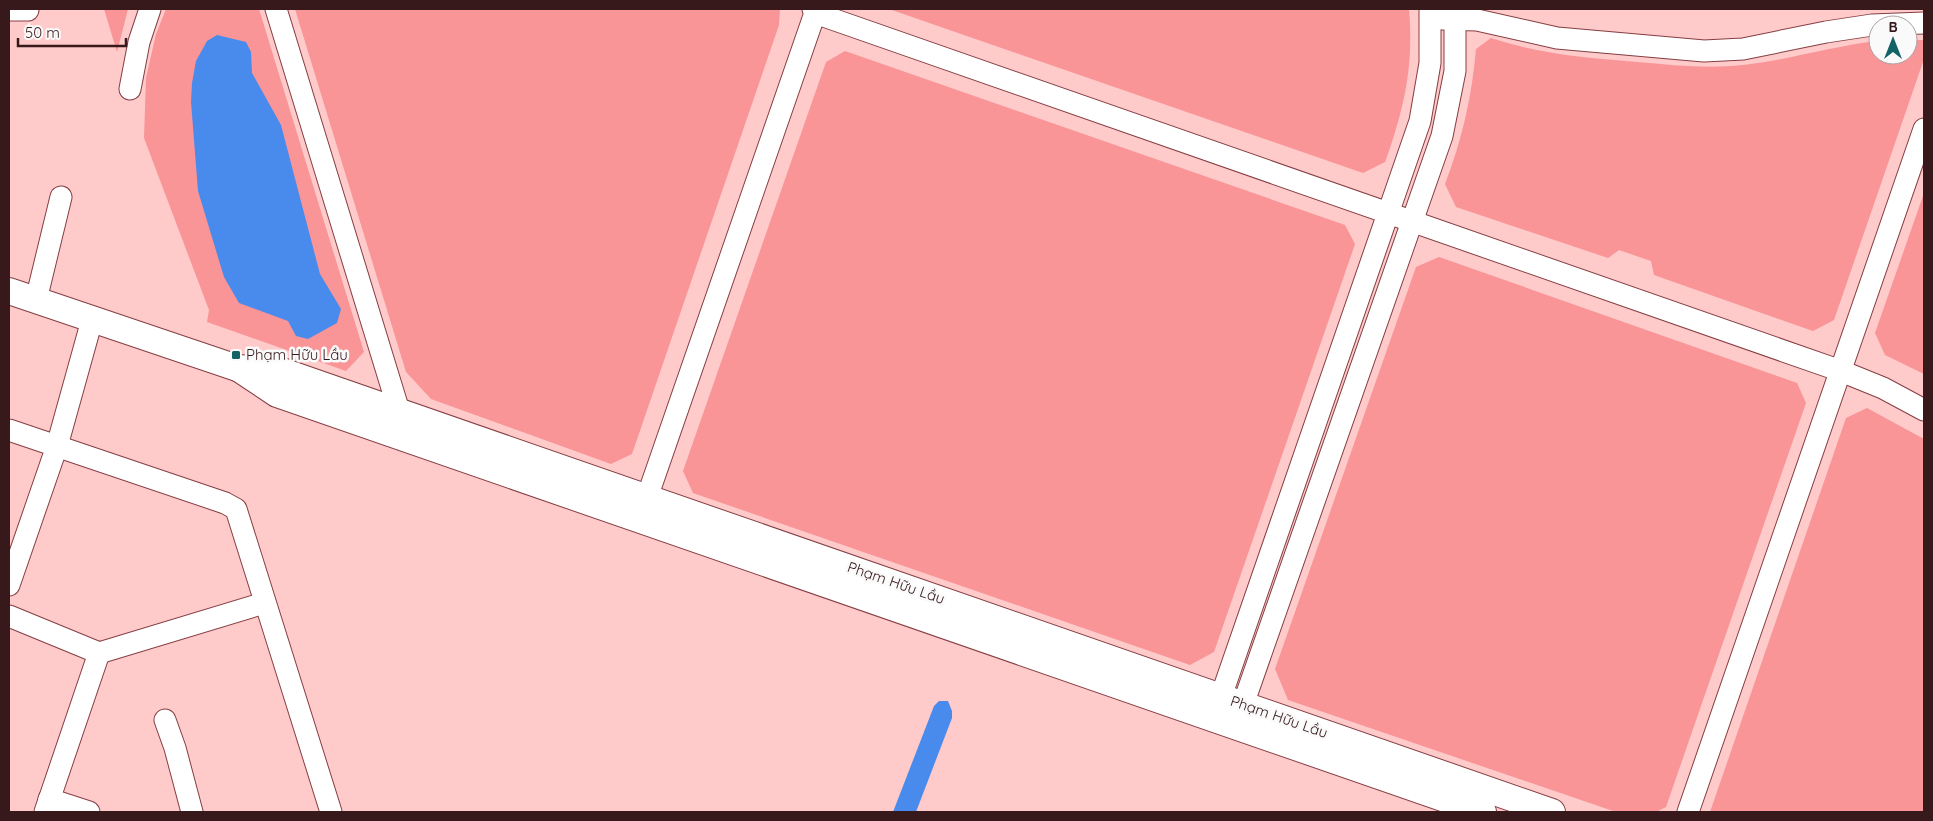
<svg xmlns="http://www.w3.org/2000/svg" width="1933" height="821" viewBox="0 0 1933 821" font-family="Quicksand,sans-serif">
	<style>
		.green { fill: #f99497 }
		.water { fill: #498bec }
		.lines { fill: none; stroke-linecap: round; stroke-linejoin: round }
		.minor-casing { stroke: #863e42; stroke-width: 23 }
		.major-casing { stroke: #863e42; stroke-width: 28 }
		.minor { stroke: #fff; stroke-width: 21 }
		.major { stroke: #fff; stroke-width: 26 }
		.poi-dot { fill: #136366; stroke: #fafafa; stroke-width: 2 }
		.labels { text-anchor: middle; stroke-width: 5; stroke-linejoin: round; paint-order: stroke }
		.poi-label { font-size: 15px; fill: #38191b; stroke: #fafafa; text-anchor: start }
		.street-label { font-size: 15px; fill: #38191b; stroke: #fafafa }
	</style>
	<rect width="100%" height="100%" fill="#fecaca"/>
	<g class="green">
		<path d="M104,9H128L117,52Z"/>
		<path d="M166,9H259L364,352L346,371L207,322L209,310L144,138L146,78L156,34Z"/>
		<path d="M295,9H780L779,25L632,454L611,464L431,399L406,372Z"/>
		<path d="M889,9H1409C1414,66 1404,109 1385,162L1363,173Z"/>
		<path d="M1491,38C1539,54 1587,58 1637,62C1672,65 1708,69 1743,65C1789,60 1832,46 1878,41V55H1908V40H1924V59L1834,320L1813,331L1654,275L1651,261L1619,250L1608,258L1456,207L1445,184C1462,140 1472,96 1476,49Z"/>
		<path d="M845,51L1345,225L1355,244L1214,652L1190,665L693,493L683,471L826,62Z"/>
		<path d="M1924,193V374L1885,355L1875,333Z"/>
		<path d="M1439,257L1797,383L1806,403L1666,807L1656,812H1616L1288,700L1275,669L1416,267Z"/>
		<path d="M1867,408L1924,439V812H1710L1846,418Z"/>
	</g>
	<g class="water">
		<path d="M217,35L246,42L251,52L252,73L281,125L320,274L341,309L337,323L308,339L296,336L288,321L239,303L224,277L198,191L191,102L192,83L196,61L207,41Z"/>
		<path d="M939,701H948L952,711V718L916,812H893L934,706Z"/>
	</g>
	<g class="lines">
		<g class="minor-casing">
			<g id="minor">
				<path d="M276,9L399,411"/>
				<path d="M9,10H28"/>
				<path d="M815,13L1841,371L1883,388L1924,410"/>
				<path d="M1442,19L1477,20L1557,38L1704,51L1743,49L1826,32L1872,25L1924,23"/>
				<path d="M130,89L139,42L150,9"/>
				<path d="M36,300L61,197"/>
				<path d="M9,430L225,503L236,509L331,812"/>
				<path d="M642,512L815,13L813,9"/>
				<path d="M9,585L57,446L92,320"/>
				<path d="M9,616L99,653L264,603"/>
				<path d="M1216,711L1420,121L1430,63V9"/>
				<path d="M1238,719L1442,136L1455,71V9"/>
				<path d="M165,720L175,748L192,812"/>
				<path d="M49,799L89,812"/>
				<path d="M45,812L99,653"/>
				<path d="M1688,812L1924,129"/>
			</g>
		</g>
		<g class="major-casing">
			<g id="major">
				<path d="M9,291L237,368L282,371L1552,812"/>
				<path d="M238,368L277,394L1483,812"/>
			</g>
		</g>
		<use href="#minor" class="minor"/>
		<use href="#major" class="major"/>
	</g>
	<rect class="poi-dot" x="231" y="350" width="10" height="10" rx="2.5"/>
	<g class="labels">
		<g class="poi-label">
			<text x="246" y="360">Phạm Hữu Lầu</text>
		</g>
		<g class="street-label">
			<text transform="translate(896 583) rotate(19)" y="5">Phạm Hữu Lầu</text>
			<text transform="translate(1279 717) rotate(19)" y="5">Phạm Hữu Lầu</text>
		</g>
	</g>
	<rect width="1933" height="821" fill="none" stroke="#38191b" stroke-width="20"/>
	<g transform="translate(1893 40)"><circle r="24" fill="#fafafa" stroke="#aca0a1"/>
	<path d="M0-4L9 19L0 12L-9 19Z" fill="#136366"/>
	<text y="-8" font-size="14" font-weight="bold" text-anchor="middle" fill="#38191b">B</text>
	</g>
	<path d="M18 38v8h108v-8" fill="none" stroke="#38191b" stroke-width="2.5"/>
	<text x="25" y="38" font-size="15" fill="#38191b" stroke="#fafafa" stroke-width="4" paint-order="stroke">50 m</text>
</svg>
